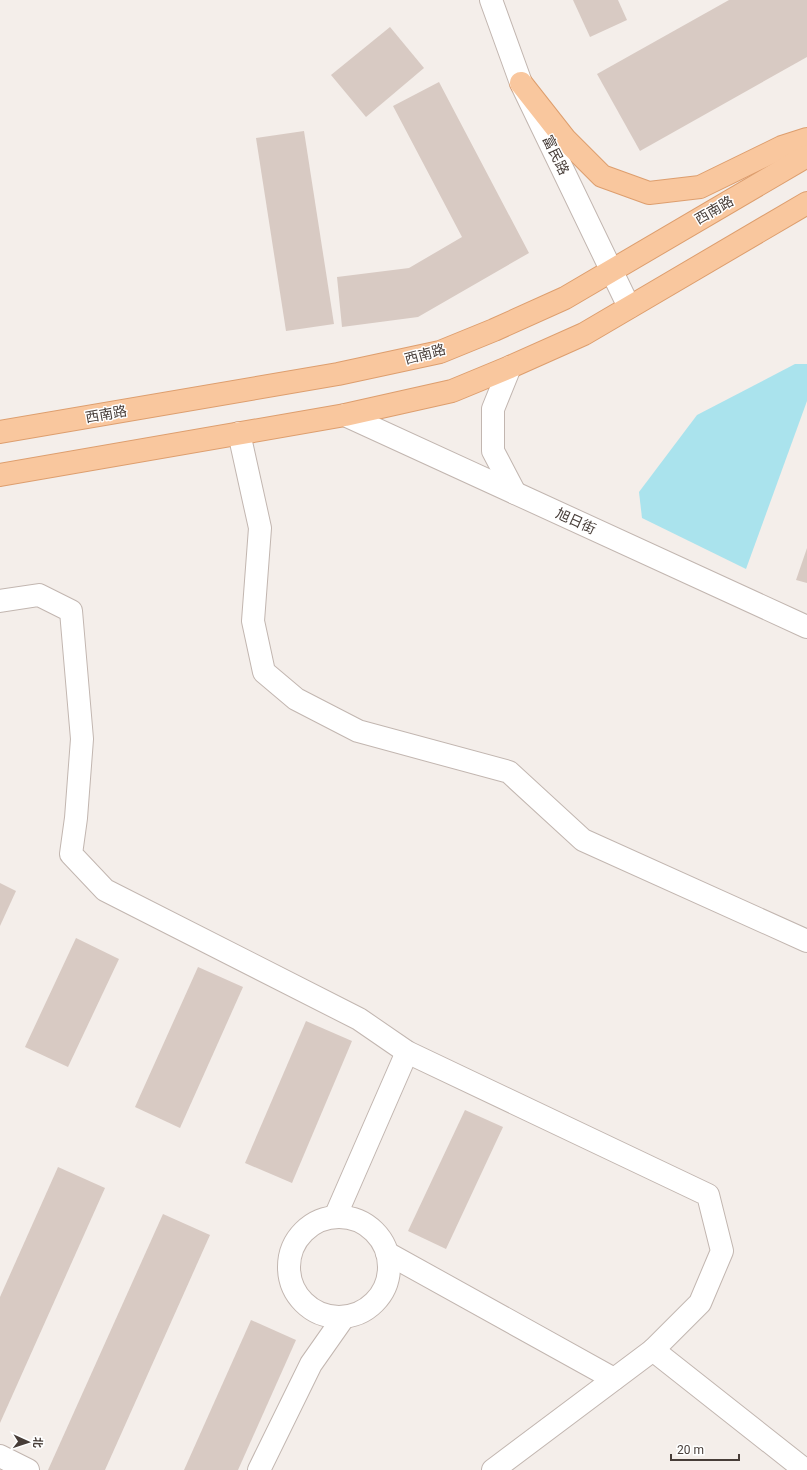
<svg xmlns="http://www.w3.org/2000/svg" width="807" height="1470" viewBox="0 0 807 1470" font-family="Roboto,'Noto Sans SC',sans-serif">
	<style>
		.water { fill: #aae3ed }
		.building { fill: #d8cac3 }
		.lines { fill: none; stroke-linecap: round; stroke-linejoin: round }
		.minor-casing { stroke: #c2b6b0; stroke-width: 24 }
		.tertiary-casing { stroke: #c2b6b0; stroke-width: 24 }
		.primary-casing { stroke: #dd9e6e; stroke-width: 24 }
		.minor { stroke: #fff; stroke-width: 22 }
		.tertiary { stroke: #fff; stroke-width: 22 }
		.primary { stroke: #f9c79e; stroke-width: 22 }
		.labels { text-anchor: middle; stroke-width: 3; stroke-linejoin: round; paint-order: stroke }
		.street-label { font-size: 14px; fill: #473d38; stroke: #fff }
	</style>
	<rect width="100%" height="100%" fill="#f4eeea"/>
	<path class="water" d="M795,364H807V401L746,569L642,518L639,492L697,415Z"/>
	<g class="building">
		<path d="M573,0H618L627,20L590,37Z"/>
		<path d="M729,0H807V57L640,151L597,74Z"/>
		<path d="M390,27L424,68L366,117L331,75Z"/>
		<path d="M439,82L529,253L418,317L342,327L337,277L409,268L462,237L393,106Z"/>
		<path d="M304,131L334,324L286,331L256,138Z"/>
		<path d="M807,548V583L796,580Z"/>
		<path d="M0,883L16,891L0,926Z"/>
		<path d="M76,938L119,959L68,1067L25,1047Z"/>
		<path d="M198,967L243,987L180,1128L135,1107Z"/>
		<path d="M306,1021L352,1041L292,1183L245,1163Z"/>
		<path d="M465,1110L503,1127L446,1249L408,1231Z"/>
		<path d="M58,1167L105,1188L0,1423V1297Z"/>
		<path d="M163,1214L210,1235L105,1470H48Z"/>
		<path d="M251,1320L296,1340L238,1470H184Z"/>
	</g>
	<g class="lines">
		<g class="minor-casing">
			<g id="minor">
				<path d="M510,367L493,409V451L515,493"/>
				<path d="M345,415L807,627"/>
				<path d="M239,433L260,528L253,621L264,672L296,699L358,731L509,772L583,840L807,941"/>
				<path d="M0,601L39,595L71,611L82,739L76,818L71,854L105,890L359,1019L407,1052L708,1195L722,1251L700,1303L653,1350L493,1470"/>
				<path d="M335,1217L407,1052"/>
				<circle cx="339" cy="1267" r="50"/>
				<path d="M387,1253L614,1379"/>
				<path d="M653,1350L805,1470"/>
				<path d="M0,1456L28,1470"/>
				<path d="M259,1470L311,1364L344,1317"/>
			</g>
		</g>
		<g class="tertiary-casing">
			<path id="tertiary" d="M491,0L521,83L629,307"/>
		</g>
		<g class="primary-casing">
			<g id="primary">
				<path d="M521,83L565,139L602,176L649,193L700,187L782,147L807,139"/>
				<path d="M0,432L338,374L440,352L494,330L565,298L807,156"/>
				<path d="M0,475L345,415L452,391L510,367L584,334L807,203"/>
			</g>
		</g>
		<use href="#minor" class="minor"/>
		<use href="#tertiary" class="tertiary"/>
		<use href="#primary" class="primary"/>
	</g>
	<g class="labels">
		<g class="street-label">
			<text transform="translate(556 155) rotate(64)" y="5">富民路</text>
			<text transform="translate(714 210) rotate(-30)" y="5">西南路</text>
			<text transform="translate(425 354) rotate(-15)" y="5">西南路</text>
			<text transform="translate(106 414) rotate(-10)" y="5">西南路</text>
			<text transform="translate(576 521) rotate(25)" y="5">旭日街</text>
		</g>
	</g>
	<g transform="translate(28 1442) rotate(93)" stroke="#ffffff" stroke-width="3" paint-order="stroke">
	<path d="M0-3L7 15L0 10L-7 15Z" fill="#473d38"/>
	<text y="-6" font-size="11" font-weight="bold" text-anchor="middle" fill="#473d38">北</text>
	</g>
	<path d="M671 1454v6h68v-6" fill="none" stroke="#473d38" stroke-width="2"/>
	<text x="677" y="1454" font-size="12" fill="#473d38" stroke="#ffffff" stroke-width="3" paint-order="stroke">20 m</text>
</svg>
